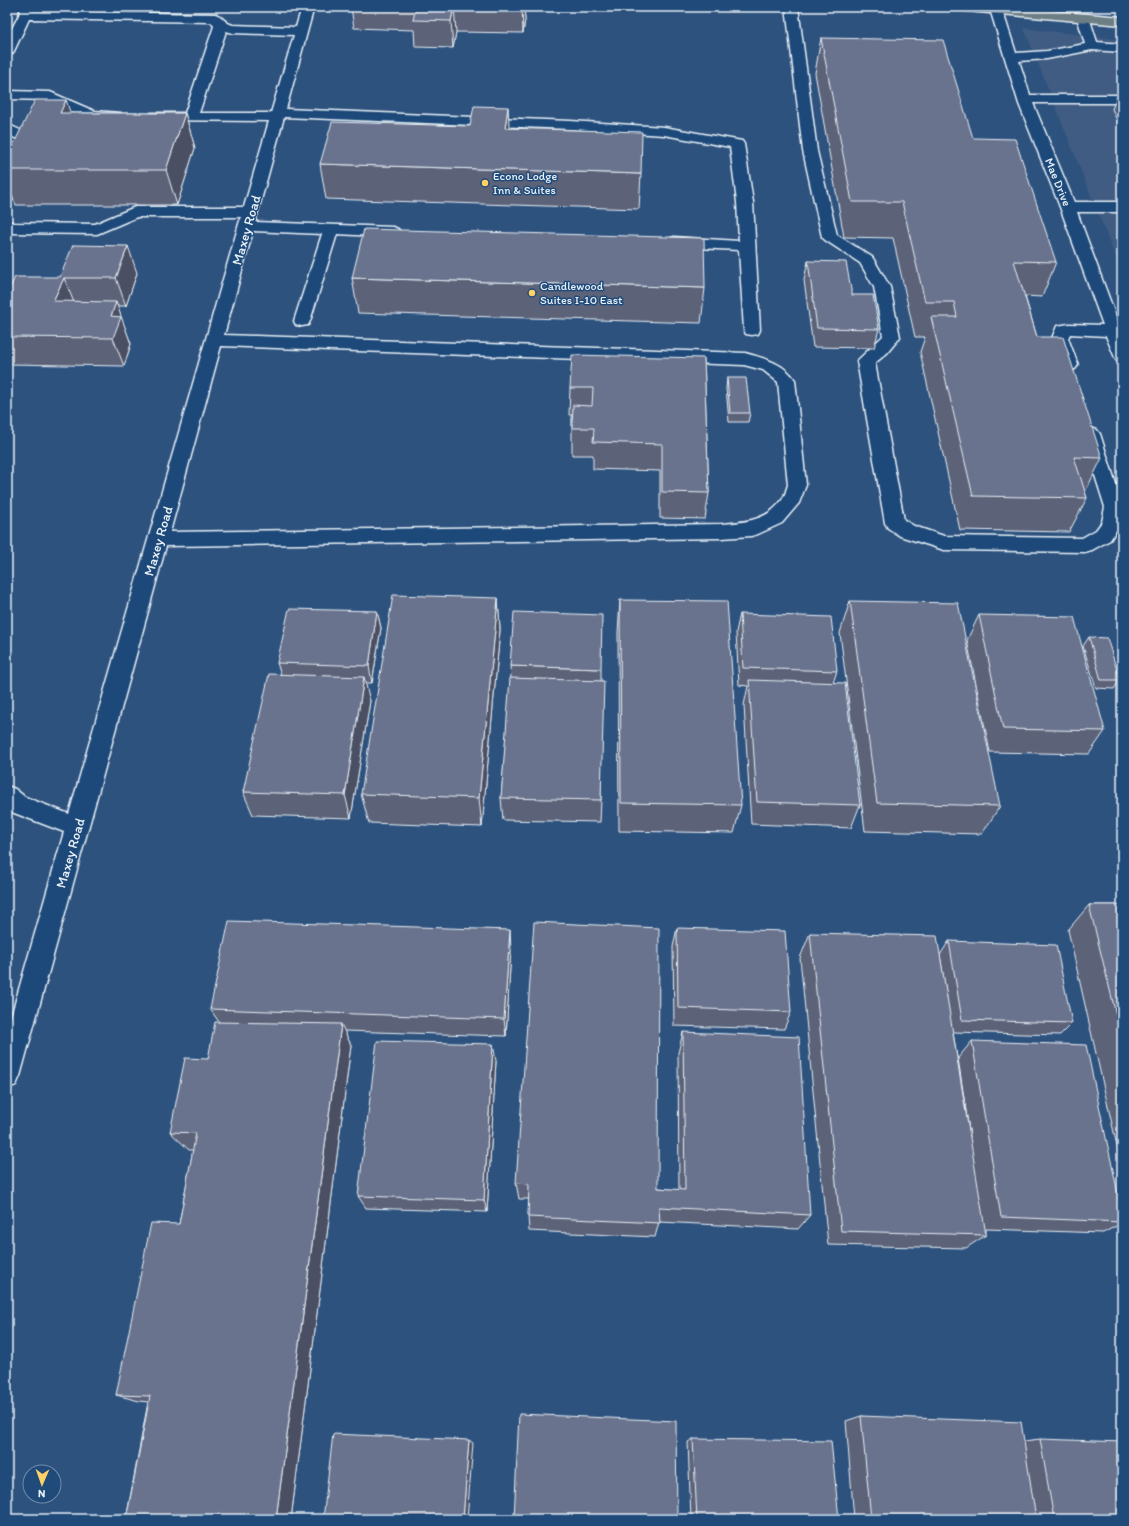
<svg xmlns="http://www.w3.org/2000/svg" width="1129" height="1526" viewBox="0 0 1129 1526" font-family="Itim,sans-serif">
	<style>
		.built { fill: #405c82 }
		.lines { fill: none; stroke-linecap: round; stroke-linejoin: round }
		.minor-casing { stroke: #e8f1f8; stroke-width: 3 }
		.major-casing { stroke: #e8f1f8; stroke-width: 3 }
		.minor { fill: #1f4a7a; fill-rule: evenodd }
		.major { fill: #6d7e84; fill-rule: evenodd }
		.wall { fill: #5c6379; stroke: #e8f1f8 }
		.shaded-wall { fill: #4b5063; stroke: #e8f1f8 }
		.building { fill: #6b738d; stroke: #e8f1f8 }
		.poi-dot { fill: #ffd166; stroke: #1f4a7a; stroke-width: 1.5 }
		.labels { text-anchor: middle; stroke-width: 3; stroke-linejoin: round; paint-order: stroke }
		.far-poi-label { font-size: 12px; fill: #e8f1f8; stroke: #1f4a7a; text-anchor: start }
		.far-street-label { font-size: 12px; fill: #e8f1f8; stroke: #1f4a7a }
		.street-label { font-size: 14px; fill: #e8f1f8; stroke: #1f4a7a }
	</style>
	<rect width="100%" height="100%" fill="#2e527e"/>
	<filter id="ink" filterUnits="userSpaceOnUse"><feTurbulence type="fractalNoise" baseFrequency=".025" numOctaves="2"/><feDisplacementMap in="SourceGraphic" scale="8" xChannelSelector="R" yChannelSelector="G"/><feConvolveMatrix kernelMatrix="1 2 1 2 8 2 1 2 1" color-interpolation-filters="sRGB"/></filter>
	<g filter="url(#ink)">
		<path class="built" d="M1024,28L1122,40V273Z"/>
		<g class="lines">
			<g class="minor-casing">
				<g id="minor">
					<path d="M21,7H33L32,11L215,14C223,16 224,23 233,25L296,27L302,7H314L286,109L570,121L664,127L742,141L744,144L753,202L760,330L758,334L752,335L746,334L744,330L739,250L674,247L668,245L666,242L668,239L674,237L739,241L737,202L730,147L664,135L570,129L284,117L255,222L393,227L398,229L401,232L398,235L393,237L337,234L310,321L308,325L302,326L296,325L294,321L322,234L253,231L224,335L745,353C763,358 784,363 795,380L806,485L799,503L782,523L758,534L751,536L722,538L166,546L20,1076L16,1085L7,1089V1031L64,832L9,811L7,809V786L15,789L25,797L69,814L241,217H137L97,234L10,233L7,232V220L14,223L95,224L135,207H244L269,121L156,120L151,119L149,116L151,113H185L214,26L211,22L29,19L14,51L12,54L7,55V38L19,15ZM226,31L233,33L294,35L271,113H199ZM221,346L744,365L763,370L778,382L788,485C786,490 785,496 782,500C767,521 745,522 722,524L170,532Z"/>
					<path d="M786,7H798L817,151L837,235L872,257L874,260L890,287L900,337L887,353L875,363L904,520L914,526L944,536L1082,538L1096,530L1102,522L1105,507L1082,434L1085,430L1091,428L1097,430L1100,434L1122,503V515L1121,523L1110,540L1092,550L1085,552L944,550L900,536L888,528L885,523L857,361L883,336L874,287L860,263L825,240L822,237L803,151Z"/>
					<path d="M991,7H1001L1002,9L1016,53L1047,51L1085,44L1077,17L1078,14H1088L1089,17L1097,42L1122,44V52L1092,50L1047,59L1019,61L1030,95H1122V103H1033L1074,202H1122V212H1077L1122,333V362L1116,360L1106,336L1070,334L1068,338L1078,365L1075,369L1069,371L1063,369L1060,365L1052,338L1057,326L1069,324L1103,325L1060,207L1019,104L990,9Z"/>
					<path d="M7,91L50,92L94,111L121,113L123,116L121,119L116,120L88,118L75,114L47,100L7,99Z"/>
					<path d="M7,124L31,135C39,147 20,184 15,197L12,200L7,202V179L19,150V140L7,134Z"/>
				</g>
			</g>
			<g class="major-casing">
				<path id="major" d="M961,7H1009L1122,17V25L967,11L963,10Z"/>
			</g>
			<use href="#minor" class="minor"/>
			<use href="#major" class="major"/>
		</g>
		<g class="wall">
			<path d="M351,7H524L525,20L523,33L456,32L453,48L415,47L414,30L354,28Z"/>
			<path d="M821,38L973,138L1056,262L1042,297L1025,296L1037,337L1102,458L1085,492L1087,498L1069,532L960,530L920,352L925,337H915L893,238L844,237L815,73Z"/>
			<path d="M1122,84V132L1112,109Z"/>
			<path d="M71,113H185L195,148L177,205H16L7,184V158Z"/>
			<path d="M320,164L641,174L639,209L326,199Z"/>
			<path d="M808,261L852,295L879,329L874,348L813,347L804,280Z"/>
			<path d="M137,273L126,306H117L131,344L124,366L7,364V281L10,288L60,277Z"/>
			<path d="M352,278L705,288L701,323L358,313Z"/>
			<path d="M704,358L709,493L705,519L660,518V471L593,469V455H572V415H569L570,388Z"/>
			<path d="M727,378L750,413L748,422H729L726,388Z"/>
			<path d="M498,598L500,630L482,827L369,823L361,794Z"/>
			<path d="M620,600L741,805L734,833L619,831L618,632Z"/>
			<path d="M850,601L1000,806L982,834L865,831L840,633Z"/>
			<path d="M377,611L381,628L372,683H365L370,701L351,818L253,815L243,792L281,674L277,663Z"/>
			<path d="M740,614L837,671L833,683L860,805L851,828L751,824L744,705L748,686L739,685L736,632Z"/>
			<path d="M979,615L1105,731L1089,754L990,752L967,640Z"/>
			<path d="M1089,637L1120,680L1114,689L1096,688L1083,646Z"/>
			<path d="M510,666L601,669V800L600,822L503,820L501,798L511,678Z"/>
			<path d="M1089,905H1122V1168L1068,930Z"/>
			<path d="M677,928L791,1012L784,1029L674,1026L673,947Z"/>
			<path d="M810,933L947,998L940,955L949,941L1072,1023L1060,1035L953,1032L970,1137L958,1058L972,1041L1122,1212V1223L1103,1233L986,1229V1235L966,1248L828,1245L800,958Z"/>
			<path d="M511,950L506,1036L344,1031L351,1045L291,1519H93L94,1514H127L148,1402L139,1401L116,1395L179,1224L193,1150H189L170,1132L208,1059L219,1022L210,1009Z"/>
			<path d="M683,1032L810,1215L798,1229L659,1222L655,1237L529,1231L528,1217L529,1199H519L516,1183L658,1188L679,1190L678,1053Z"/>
			<path d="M496,1061L487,1212L366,1208L358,1196Z"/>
			<path d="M861,1416L1024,1441L1040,1439L1122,1519H854L846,1421Z"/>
			<path d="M693,1439L839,1519H691L688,1442Z"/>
		</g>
		<g class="shaded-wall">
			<path d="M454,7L456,32L453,48L451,21Z"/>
			<path d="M522,7H524L525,20L523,33Z"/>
			<path d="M66,100L78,135L60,113Z"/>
			<path d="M508,107L510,141L505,128Z"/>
			<path d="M185,113L195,148L177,205L166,170Z"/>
			<path d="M128,246L137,273L126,306L116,278Z"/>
			<path d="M64,278L75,305L53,301Z"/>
			<path d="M7,281L13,294L7,309Z"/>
			<path d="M116,302L131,344L124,366L113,338L111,316Z"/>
			<path d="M498,598L500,630L482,827L479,798Z"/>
			<path d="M377,611L381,628L372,683L369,666Z"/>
			<path d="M364,677L370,701L351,818L345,795Z"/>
			<path d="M510,930L511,950L506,1036L504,1019Z"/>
			<path d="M341,1024L351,1045L291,1519H276Z"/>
			<path d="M493,1044L496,1061L487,1212L484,1200Z"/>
			<path d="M469,1440L473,1443L467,1519H463Z"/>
		</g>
		<g class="building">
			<path d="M416,7H454L451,21L413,20Z"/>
			<path d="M821,38L943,40L973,138L1015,139L1056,262L1014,261L1037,337H1063L1102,458L1074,457L1087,498L973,496L931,317H957L954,302H925L902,202H852Z"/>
			<path d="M35,100H66L60,113H185L166,170H7V158Z"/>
			<path d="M474,106L508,107L505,128L642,132L641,174L320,164L332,122L470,126Z"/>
			<path d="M364,229L704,238L705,288L352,278Z"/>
			<path d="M73,245L128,246L116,278H64L53,301L116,302L111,316L121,317L113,338L7,337V294L15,277H60Z"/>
			<path d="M808,261L846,262L852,295H873L879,329L817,328Z"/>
			<path d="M572,355L704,358L709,493L662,492V444L593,442L594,428H572L573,405L592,406L593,388H570Z"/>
			<path d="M727,378H746L750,413H730Z"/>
			<path d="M393,595L498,598L479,798L361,794Z"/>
			<path d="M620,600L727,601L741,805L621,803Z"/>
			<path d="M850,601L958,603L1000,806L877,803Z"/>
			<path d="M289,609L377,611L369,666L277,663Z"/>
			<path d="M514,612L602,615L601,669L510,666Z"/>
			<path d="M740,614L831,617L837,671L743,668Z"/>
			<path d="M979,615L1074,617L1105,731L1003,729Z"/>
			<path d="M1089,637L1107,638L1120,680H1101Z"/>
			<path d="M269,674L364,677L345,795L243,792Z"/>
			<path d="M510,678L604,681L601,800L501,798Z"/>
			<path d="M749,680L845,683L860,805L757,802Z"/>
			<path d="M1089,905H1122V1039Z"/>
			<path d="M229,921L510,930L504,1019L210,1009Z"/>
			<path d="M534,922L659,928L658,1188L685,1190L683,1032L799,1037L810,1215L659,1207L660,1223L528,1217L529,1184L516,1183Z"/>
			<path d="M677,928L785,931L791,1012L678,1008Z"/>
			<path d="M810,933L937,936L986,1235L841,1231Z"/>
			<path d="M949,941L1056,945L1072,1023L962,1020Z"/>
			<path d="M215,1022L341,1024L276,1519H93L94,1514L127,1515L150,1396L116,1395L151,1223L179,1224L196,1133L170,1132L185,1058L208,1059Z"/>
			<path d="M377,1041L493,1044L484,1200L358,1196Z"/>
			<path d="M972,1041L1086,1045L1122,1212V1222L1001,1217Z"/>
			<path d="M519,1414L676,1421L677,1519H514Z"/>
			<path d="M861,1416L1021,1422L1036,1519H871Z"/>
			<path d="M333,1434L469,1440L463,1519H323Z"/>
			<path d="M693,1439L831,1441L839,1519H697Z"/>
			<path d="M1040,1439L1122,1442V1519H1054Z"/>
		</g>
	</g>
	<g class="poi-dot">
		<circle cx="485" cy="183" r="4"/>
		<circle cx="532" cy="293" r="4"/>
	</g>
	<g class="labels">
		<g class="far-poi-label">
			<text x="493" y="180">Econo Lodge<tspan x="493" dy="14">Inn &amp; Suites</tspan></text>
			<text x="540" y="290">Candlewood<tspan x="540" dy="14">Suites I-10 East</tspan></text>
		</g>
		<g class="far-street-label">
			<text transform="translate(1058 182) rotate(68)" y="4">Mae Drive</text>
		</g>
		<g class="street-label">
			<text transform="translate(246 230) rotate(-74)" y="5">Maxey Road</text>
			<text transform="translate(158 541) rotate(-74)" y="5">Maxey Road</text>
			<text transform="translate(70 853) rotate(-74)" y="5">Maxey Road</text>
		</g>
	</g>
	<rect width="1129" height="1526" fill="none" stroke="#1f4a7a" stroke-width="24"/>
	<rect x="12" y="12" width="1105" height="1502" fill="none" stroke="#e8f1f8" stroke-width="1.5" filter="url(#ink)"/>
	<g transform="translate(42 1484) rotate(182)"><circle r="19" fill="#1f4a7a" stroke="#6f8dac"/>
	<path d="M0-3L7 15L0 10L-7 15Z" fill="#ffd166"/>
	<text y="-6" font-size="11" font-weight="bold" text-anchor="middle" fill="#e8f1f8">N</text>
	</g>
</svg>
